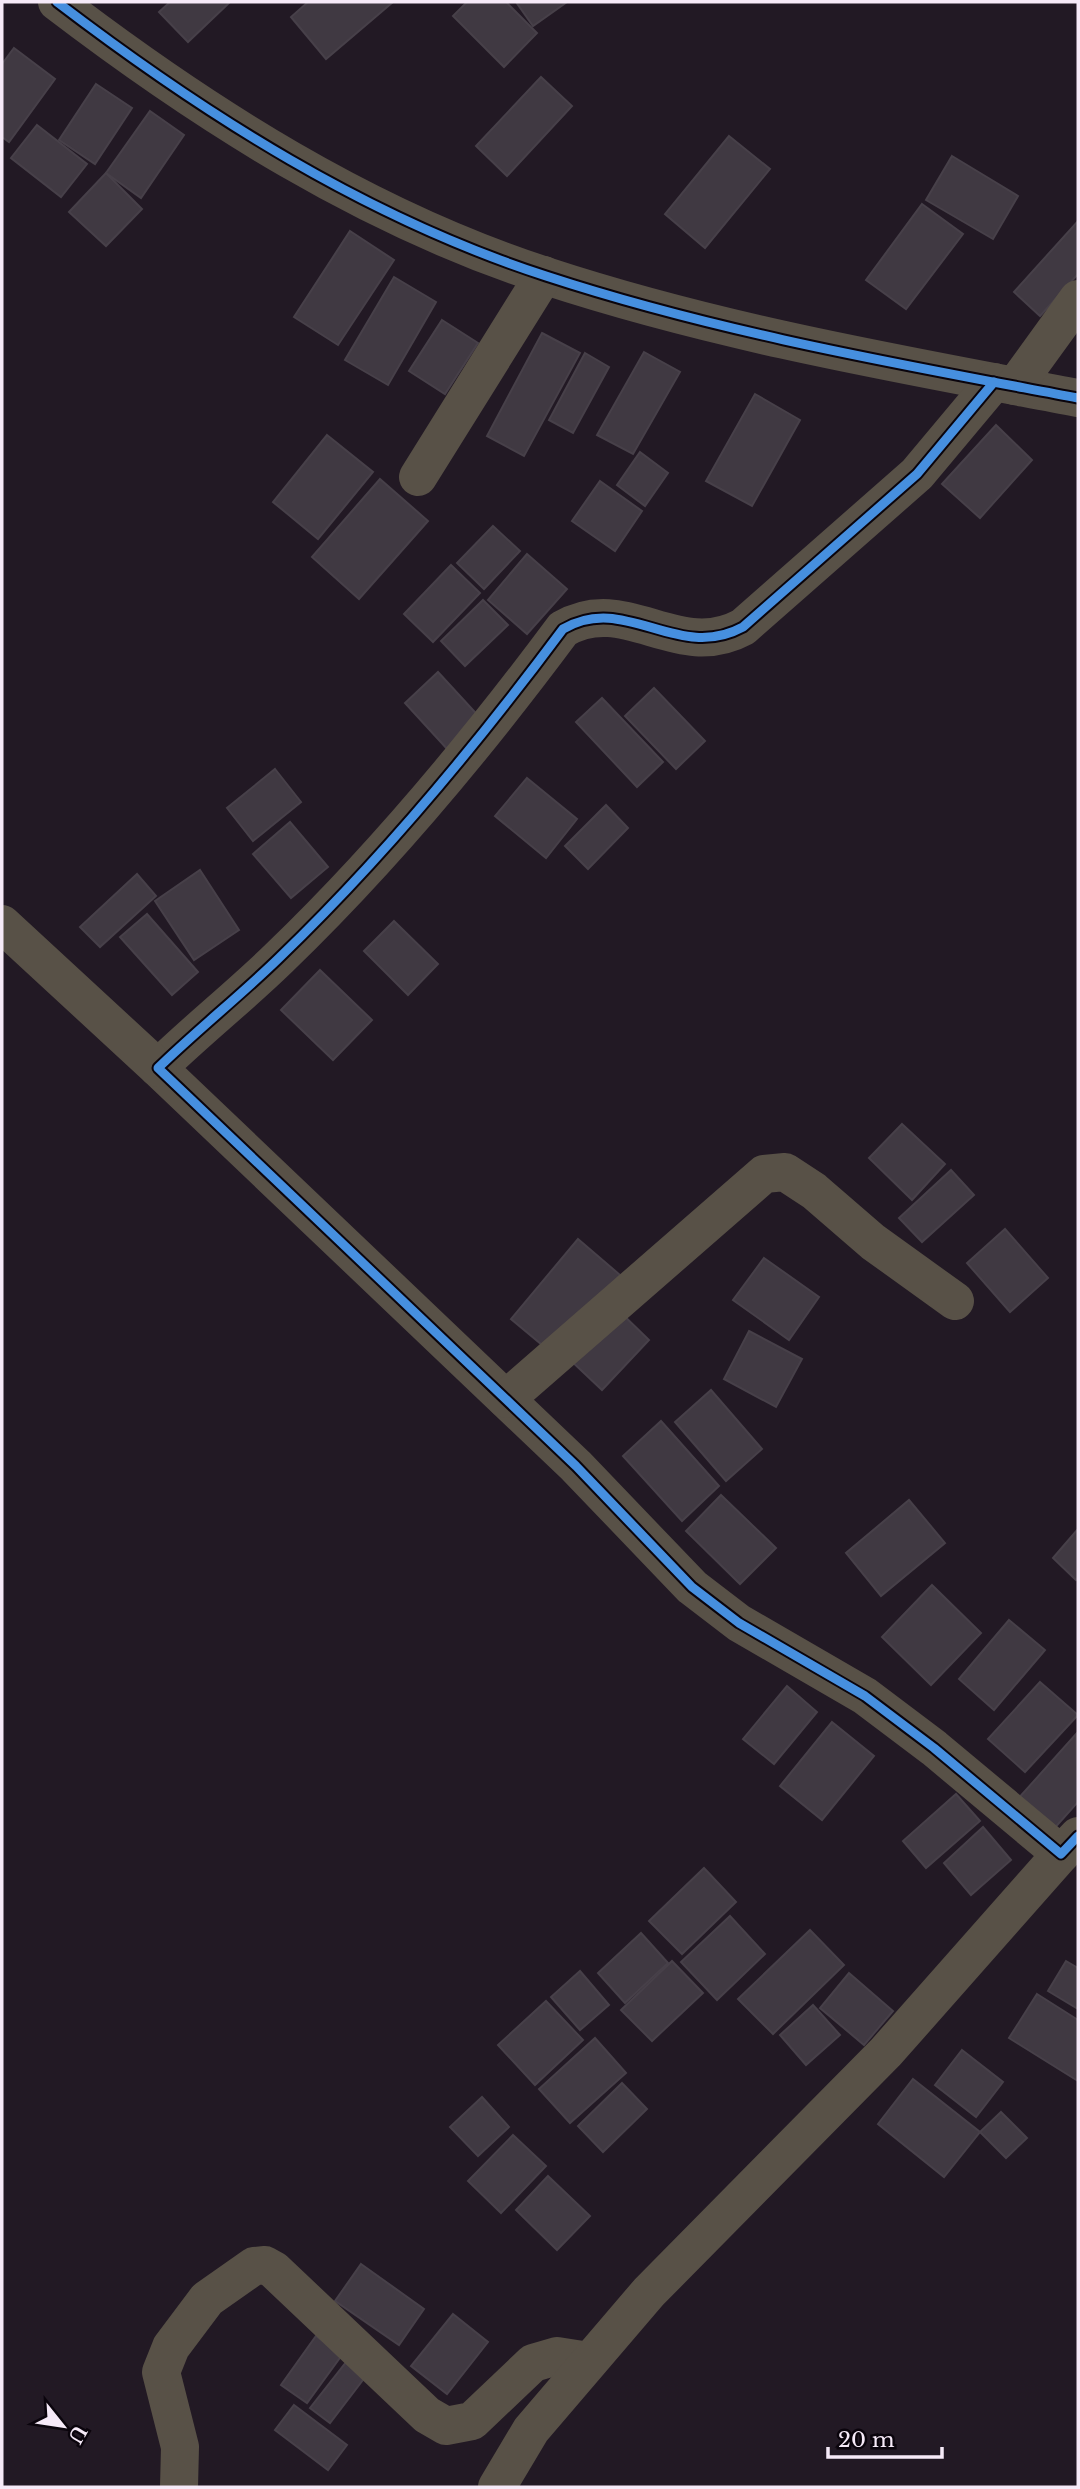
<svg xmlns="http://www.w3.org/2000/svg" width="1080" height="2489" viewBox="0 0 1080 2489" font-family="'Libre Baskerville',serif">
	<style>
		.building { fill: #403942; stroke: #474049; stroke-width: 2 }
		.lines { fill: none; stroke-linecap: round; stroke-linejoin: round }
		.minor { stroke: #585147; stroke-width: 38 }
		.cycleway-casing { stroke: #0a040c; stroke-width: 13 }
		.cycleway { stroke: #468fdf; stroke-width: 9 }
	</style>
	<rect width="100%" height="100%" fill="#221924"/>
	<g class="building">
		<path d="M170,2H230L188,42L159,12Z"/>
		<path d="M308,2H393L326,59L291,17Z"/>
		<path d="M467,2H506L537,33L504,67L453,16Z"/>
		<path d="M516,2H567L533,26Z"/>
		<path d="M14,48L55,79L9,142L2,137V64Z"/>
		<path d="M541,77L572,106L507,176L476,146Z"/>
		<path d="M96,84L132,108L95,164L59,140Z"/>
		<path d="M150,111L184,135L141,198L106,173Z"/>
		<path d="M37,125L87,164L61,197L11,158Z"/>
		<path d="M729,136L770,169L705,248L665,214Z"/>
		<path d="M952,156L1018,196L993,239L926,200Z"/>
		<path d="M106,173L142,209L106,246L69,212Z"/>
		<path d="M922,204L963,234L906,309L866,280Z"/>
		<path d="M1078,221V274L1040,316L1014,292Z"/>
		<path d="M350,231L394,260L338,345L294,317Z"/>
		<path d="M394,277L436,302L388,385L345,360Z"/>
		<path d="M442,320L478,343L445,394L409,371Z"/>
		<path d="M542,333L580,353L524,456L487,436Z"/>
		<path d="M644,352L680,372L633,454L597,435Z"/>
		<path d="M585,353L609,367L573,433L549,420Z"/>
		<path d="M755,394L800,420L752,506L706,481Z"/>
		<path d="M996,425L1032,460L980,518L942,484Z"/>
		<path d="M327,435L373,472L318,539L273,502Z"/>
		<path d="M640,452L668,473L645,506L617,485Z"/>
		<path d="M380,479L428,521L359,599L312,557Z"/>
		<path d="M600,481L642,511L615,551L572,521Z"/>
		<path d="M493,526L520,551L484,589L457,563Z"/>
		<path d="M527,554L567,589L527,634L488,600Z"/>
		<path d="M451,565L480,593L433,642L404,614Z"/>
		<path d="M483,600L508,625L465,666L441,641Z"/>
		<path d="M438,672L483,721L449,751L405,703Z"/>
		<path d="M654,688L705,741L676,769L625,716Z"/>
		<path d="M602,698L663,762L637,787L576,722Z"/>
		<path d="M275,769L301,802L253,841L227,808Z"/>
		<path d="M527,778L577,819L546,858L495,816Z"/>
		<path d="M606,805L628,828L588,869L565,846Z"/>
		<path d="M290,822L328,867L291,898L253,854Z"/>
		<path d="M200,870L239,930L194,960L155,901Z"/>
		<path d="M137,874L156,896L100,947L80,927Z"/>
		<path d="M147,914L198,972L172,995L120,937Z"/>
		<path d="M394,921L438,964L408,995L364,951Z"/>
		<path d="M320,970L372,1020L333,1060L281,1010Z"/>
		<path d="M902,1124L945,1164L912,1200L869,1158Z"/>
		<path d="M951,1170L974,1195L922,1242L899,1218Z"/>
		<path d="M1005,1229L1048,1278L1010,1312L967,1263Z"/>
		<path d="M578,1239L620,1275L553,1354L511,1319Z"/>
		<path d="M764,1258L819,1297L789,1340L733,1300Z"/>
		<path d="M614,1306L649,1340L602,1390L567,1357Z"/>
		<path d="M749,1331L802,1359L776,1407L724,1379Z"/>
		<path d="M711,1390L762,1449L726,1481L675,1422Z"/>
		<path d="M661,1421L719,1486L682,1521L623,1456Z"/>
		<path d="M721,1495L776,1548L740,1584L686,1531Z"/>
		<path d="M909,1500L945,1543L881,1596L846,1553Z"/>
		<path d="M1078,1529V1578L1076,1580L1053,1558Z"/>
		<path d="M932,1585L981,1633L931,1685L882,1637Z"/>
		<path d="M1009,1620L1045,1650L994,1710L959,1679Z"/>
		<path d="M1040,1682L1078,1715L1025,1772L988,1739Z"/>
		<path d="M787,1686L817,1712L774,1764L743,1739Z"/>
		<path d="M832,1722L874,1756L822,1820L780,1786Z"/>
		<path d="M1076,1734L1078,1802L1051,1832L1017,1800Z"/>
		<path d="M956,1794L980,1821L926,1868L903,1841Z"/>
		<path d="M983,1827L1011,1860L971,1895L944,1863Z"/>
		<path d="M704,1868L736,1902L682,1954L649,1921Z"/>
		<path d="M730,1916L765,1954L717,2000L681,1962Z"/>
		<path d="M810,1930L844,1965L773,2034L738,1999Z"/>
		<path d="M641,1933L668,1963L625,2003L598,1973Z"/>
		<path d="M672,1961L703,1993L652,2041L621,2010Z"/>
		<path d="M1066,1961L1078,1968V2009L1048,1991Z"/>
		<path d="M580,1971L609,2005L580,2030L551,1997Z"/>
		<path d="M849,1973L893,2011L864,2045L820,2008Z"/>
		<path d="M1037,1994L1078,2020V2081L1009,2038Z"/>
		<path d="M546,2001L583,2040L535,2085L498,2045Z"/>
		<path d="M813,2005L840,2035L806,2065L780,2035Z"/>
		<path d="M595,2038L626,2073L570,2123L539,2089Z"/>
		<path d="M962,2050L1003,2082L976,2117L935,2085Z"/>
		<path d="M913,2079L980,2132L944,2177L878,2124Z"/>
		<path d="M622,2083L647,2109L603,2152L578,2126Z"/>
		<path d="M482,2097L509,2127L478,2156L450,2127Z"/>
		<path d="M1001,2112L1027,2138L1006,2158L980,2132Z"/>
		<path d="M513,2135L546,2166L501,2213L468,2181Z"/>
		<path d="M548,2176L590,2216L557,2250L516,2210Z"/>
		<path d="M361,2264L424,2309L399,2345L335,2301Z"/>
		<path d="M453,2314L488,2342L447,2394L411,2366Z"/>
		<path d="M316,2336L342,2355L307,2403L281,2385Z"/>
		<path d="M347,2361L366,2376L330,2423L310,2408Z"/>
		<path d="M294,2405L347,2445L328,2470L275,2430Z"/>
	</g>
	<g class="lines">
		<g class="minor">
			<path d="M57,2C205,115 367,218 546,276C720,333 899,364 1078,398"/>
			<path d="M994,382L917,474L743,627C677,663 626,592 563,629C476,746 384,857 279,958C240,996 197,1030 158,1068L576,1466L692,1587L739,1623L865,1696L934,1748L1061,1854L1078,1836"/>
			<path d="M1015,386L1078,299"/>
			<path d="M418,477L544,275"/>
			<path d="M2,924L158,1068"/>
			<path d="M506,1399L764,1174L785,1172L814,1191L873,1242L955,1301"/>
			<path d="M179,2487L180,2447L161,2372L171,2347L207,2299L254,2266L265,2265L274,2270L427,2415L446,2426L472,2421L533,2363L557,2356L589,2361"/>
			<path d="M497,2487L531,2430L649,2292L886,2052L1061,1854"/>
		</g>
		<g class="cycleway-casing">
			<g id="cycleway">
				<path d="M57,2C205,115 367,218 546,276C720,333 899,364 1078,398"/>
				<path d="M994,382L917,474L743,627C677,663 626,592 563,629C476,746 384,857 279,958C240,996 197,1030 158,1068L576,1466L692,1587L739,1623L865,1696L934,1748L1061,1854L1078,1836"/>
			</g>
		</g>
		<use href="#cycleway" class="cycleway"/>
	</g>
	<rect width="1080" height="2489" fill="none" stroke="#f6eaf8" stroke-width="7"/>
	<g transform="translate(63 2426) rotate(120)" stroke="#0a040c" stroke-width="5" paint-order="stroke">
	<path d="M0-5L12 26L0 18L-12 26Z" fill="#f6eaf8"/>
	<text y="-10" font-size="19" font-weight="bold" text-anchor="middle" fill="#f6eaf8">U</text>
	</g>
	<path d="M828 2447v10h114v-10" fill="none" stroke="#f6eaf8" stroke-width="3.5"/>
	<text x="838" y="2447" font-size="21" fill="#f6eaf8" stroke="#0a040c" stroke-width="5" paint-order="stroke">20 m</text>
</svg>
